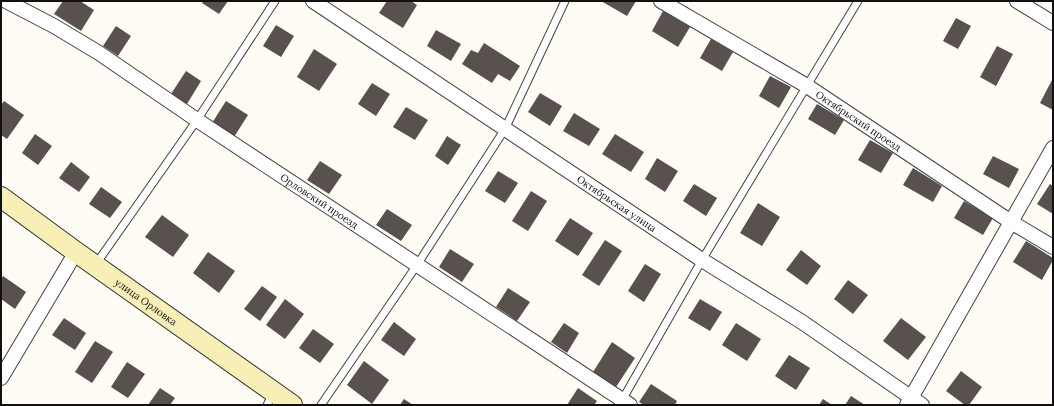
<svg xmlns="http://www.w3.org/2000/svg" width="1054" height="406" viewBox="0 0 1054 406" font-family="Lora,serif">
	<style>
		.building { fill: #58514e }
		.lines { fill: none; stroke-linecap: round; stroke-linejoin: round }
		.lane-casing { stroke: #434343; stroke-width: 9 }
		.street-casing { stroke: #434343; stroke-width: 16 }
		.secondary-casing { stroke: #323232; stroke-width: 22 }
		.lane { stroke: #fff; stroke-width: 7 }
		.street { stroke: #fff; stroke-width: 14 }
		.secondary { stroke: #f7efb6; stroke-width: 20 }
		.labels { text-anchor: middle; stroke-width: 4; stroke-linejoin: round; paint-order: stroke }
		.street-label { font-size: 10px; fill: #101010; stroke: #fff }
	</style>
	<rect width="100%" height="100%" fill="#fefcf5"/>
	<g class="building">
		<path d="M63,1H80L94,10L81,31L54,14Z"/>
		<path d="M203,1H228L219,14L202,3Z"/>
		<path d="M387,1H411L417,5L403,28L379,13Z"/>
		<path d="M601,1H636L627,16Z"/>
		<path d="M663,11L690,27L678,47L652,31Z"/>
		<path d="M956,18L971,26L958,49L943,41Z"/>
		<path d="M276,25L294,36L281,57L263,46Z"/>
		<path d="M116,26L131,36L118,56L103,46Z"/>
		<path d="M436,30L461,44L451,61L427,46Z"/>
		<path d="M711,39L733,52L722,71L700,58Z"/>
		<path d="M484,43L520,66L510,81L498,74L492,83L462,64L471,50L478,53Z"/>
		<path d="M997,46L1013,54L996,86L980,77Z"/>
		<path d="M314,49L337,64L319,91L297,77Z"/>
		<path d="M186,71L201,81L187,104L171,94Z"/>
		<path d="M770,76L791,87L779,108L759,96Z"/>
		<path d="M1053,78V110L1040,103Z"/>
		<path d="M372,83L390,94L376,116L358,104Z"/>
		<path d="M540,93L562,106L550,126L528,112Z"/>
		<path d="M4,101L24,115L7,139L1,135V105Z"/>
		<path d="M226,101L248,115L234,137L212,123Z"/>
		<path d="M817,104L844,120L835,135L808,119Z"/>
		<path d="M406,107L428,120L415,140L393,127Z"/>
		<path d="M574,113L600,129L589,146L563,131Z"/>
		<path d="M35,134L52,146L38,165L22,153Z"/>
		<path d="M615,134L644,152L631,172L602,154Z"/>
		<path d="M447,136L461,145L448,165L435,156Z"/>
		<path d="M870,140L893,153L881,173L858,160Z"/>
		<path d="M993,156L1019,169L1009,188L983,174Z"/>
		<path d="M657,158L678,171L665,192L645,179Z"/>
		<path d="M320,161L342,175L329,194L307,180Z"/>
		<path d="M71,162L90,177L79,192L59,178Z"/>
		<path d="M913,168L942,186L933,202L903,185Z"/>
		<path d="M498,171L518,183L505,203L485,191Z"/>
		<path d="M694,184L717,198L706,216L683,201Z"/>
		<path d="M1050,184L1053,186V214L1037,204Z"/>
		<path d="M101,187L122,202L110,218L89,204Z"/>
		<path d="M531,191L547,201L528,231L512,221Z"/>
		<path d="M964,201L993,218L983,235L954,218Z"/>
		<path d="M758,203L780,217L762,246L740,233Z"/>
		<path d="M387,209L412,225L401,241L376,225Z"/>
		<path d="M162,215L189,235L173,257L145,237Z"/>
		<path d="M570,218L593,233L578,256L555,241Z"/>
		<path d="M605,240L622,251L599,286L582,275Z"/>
		<path d="M1026,241L1053,258V260L1042,280L1013,262Z"/>
		<path d="M450,249L474,264L462,282L439,267Z"/>
		<path d="M801,250L821,266L807,285L786,270Z"/>
		<path d="M208,252L235,271L219,293L193,273Z"/>
		<path d="M645,264L661,274L644,302L628,291Z"/>
		<path d="M3,276L26,292L15,309L1,299V280Z"/>
		<path d="M848,280L868,295L853,314L834,299Z"/>
		<path d="M262,286L277,297L260,321L244,309Z"/>
		<path d="M508,288L530,302L517,321L496,307Z"/>
		<path d="M285,299L304,314L285,339L266,325Z"/>
		<path d="M700,299L722,312L710,331L688,318Z"/>
		<path d="M64,318L86,333L75,350L52,335Z"/>
		<path d="M901,318L926,337L908,360L883,341Z"/>
		<path d="M394,322L416,339L404,356L381,340Z"/>
		<path d="M564,323L579,333L567,353L551,342Z"/>
		<path d="M736,323L761,339L747,361L722,345Z"/>
		<path d="M313,329L334,344L320,363L299,348Z"/>
		<path d="M95,341L113,352L92,383L75,372Z"/>
		<path d="M612,342L635,358L616,387L593,372Z"/>
		<path d="M789,355L810,368L796,390L775,376Z"/>
		<path d="M364,361L389,380L372,404L347,385Z"/>
		<path d="M127,362L145,374L128,398L111,387Z"/>
		<path d="M961,371L982,387L969,405H965L946,391Z"/>
		<path d="M651,384L677,401L675,405H644L639,402Z"/>
		<path d="M160,388L175,398L170,405H148Z"/>
		<path d="M578,388L597,401L594,405H567Z"/>
		<path d="M851,396L865,405H845Z"/>
		<path d="M404,399L413,405H400Z"/>
		<path d="M823,399L832,405H819Z"/>
	</g>
	<g class="lines">
		<g class="lane-casing">
			<g id="lane">
				<path d="M96,264L197,120L275,1"/>
				<path d="M621,402L702,260L858,1"/>
				<path d="M267,405L273,394"/>
				<path d="M321,405L417,265L505,129L565,1"/>
			</g>
		</g>
		<g class="street-casing">
			<g id="street">
				<path id="s1" d="M6,1L54,26L99,53L197,120L630,405"/>
				<path id="s2" d="M313,1L702,260L802,322L922,405"/>
				<path id="s3" d="M661,1L807,86L1011,222L1053,247"/>
				<path d="M1017,1L1053,23"/>
				<path d="M1,378L76,252"/>
				<path d="M907,405L1053,148"/>
			</g>
		</g>
		<g class="secondary-casing">
			<g id="secondary">
				<path id="s4" d="M1,197L76,252L292,405"/>
			</g>
		</g>
		<use href="#lane" class="lane"/>
		<use href="#street" class="street"/>
		<use href="#secondary" class="secondary"/>
	</g>
	<g class="labels">
		<g class="street-label">
			<text dy="4" stroke="none"><textPath href="#s3" startOffset="231">Октябрьский проезд</textPath></text>
			<text dy="4" stroke="none"><textPath href="#s1" startOffset="372">Орловский проезд</textPath></text>
			<text dy="4" stroke="none"><textPath href="#s2" startOffset="365">Октябрьская улица</textPath></text>
			<text dy="4" stroke="none"><textPath href="#s4" startOffset="179">улица Орловка</textPath></text>
		</g>
	</g>
	<rect width="1054" height="406" fill="none" stroke="#101010" stroke-width="4"/>
</svg>
